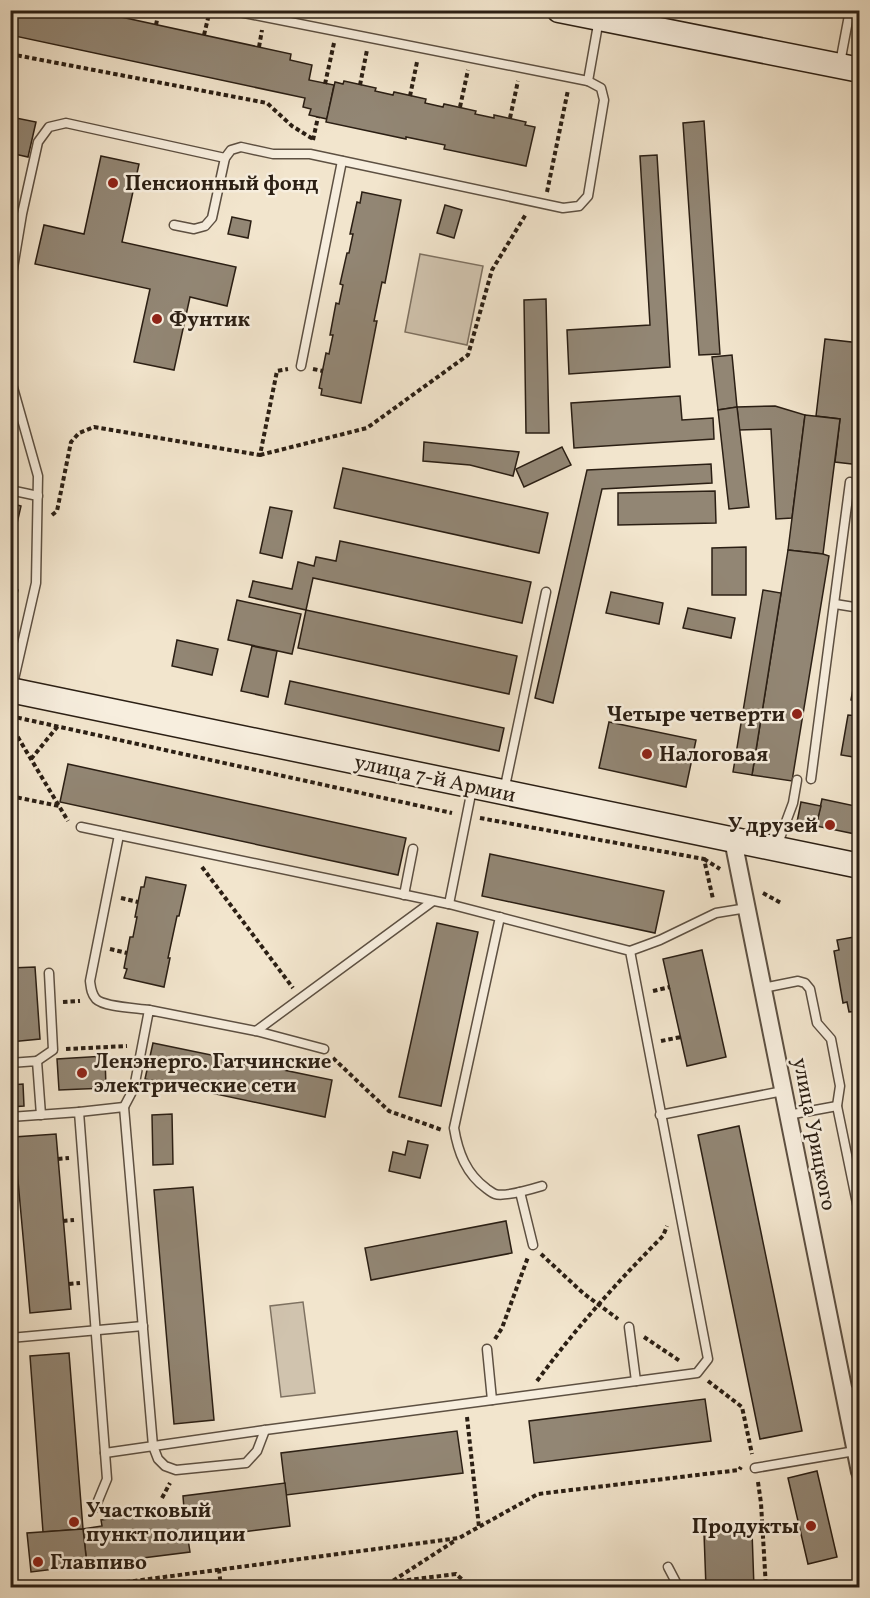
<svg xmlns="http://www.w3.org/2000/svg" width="870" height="1598" viewBox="0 0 870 1598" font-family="Vollkorn,serif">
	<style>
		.green { fill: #d0c3ae; stroke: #7e7161; stroke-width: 1.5 }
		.building { fill: #928674; stroke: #2b1f14; stroke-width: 1.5 }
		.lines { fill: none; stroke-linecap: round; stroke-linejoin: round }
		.lane-casing { stroke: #5d5042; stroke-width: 11 }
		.street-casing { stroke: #5d5042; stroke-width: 20 }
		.secondary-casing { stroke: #2b1f14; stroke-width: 27 }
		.path { stroke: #2b1f14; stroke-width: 4; stroke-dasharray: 4.5 3; stroke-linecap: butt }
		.lane { stroke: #f7eede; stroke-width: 8 }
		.street { stroke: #f7eede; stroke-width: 16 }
		.secondary { stroke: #f7eede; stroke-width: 24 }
		.poi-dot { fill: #8f2418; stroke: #f7eede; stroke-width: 2 }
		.labels { text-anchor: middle; stroke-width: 5; stroke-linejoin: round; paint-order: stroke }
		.poi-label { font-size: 21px; font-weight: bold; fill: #2b1f14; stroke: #f7eede; text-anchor: start }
		.street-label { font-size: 21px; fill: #2b1f14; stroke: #f7eede }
	</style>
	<rect width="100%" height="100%" fill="#f2e5cd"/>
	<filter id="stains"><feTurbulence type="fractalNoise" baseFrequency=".00333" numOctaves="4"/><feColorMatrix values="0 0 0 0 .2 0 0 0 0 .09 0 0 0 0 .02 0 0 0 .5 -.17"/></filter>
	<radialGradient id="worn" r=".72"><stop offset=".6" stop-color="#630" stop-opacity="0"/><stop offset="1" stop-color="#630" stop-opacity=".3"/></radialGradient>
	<g class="green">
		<path d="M420,254L483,266L467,345L405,332Z"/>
		<path d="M303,1302L315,1393L281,1397L270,1306Z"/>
	</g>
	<g class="building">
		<path d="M10,10H89L291,54L290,60L312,65L309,80L334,85L327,119L309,115L311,109L303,107L305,98L10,35Z"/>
		<path d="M344,81L376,88L375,91L393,95L394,92L426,99L425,103L443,107L444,104L476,111L475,114L494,118V115L526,122L525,125L535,127L526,166L444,149L445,145L406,137V139L326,122L335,82L343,84Z"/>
		<path d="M11,117L36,122L28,157L10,153Z"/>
		<path d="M704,121L720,354L699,355L683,123Z"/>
		<path d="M657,155L670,367L569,374L567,330L650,325L640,156Z"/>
		<path d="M101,156L139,164L122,242L236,267L227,306L190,297L174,370L134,362L150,289L35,264L44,225L84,234Z"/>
		<path d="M362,192L401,200L385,283L382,282L374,321H377L361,403L321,395L322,389L319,388L326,353L329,354L333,335H330L336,303L339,304L343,285L340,284L347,253H349L353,234H350L357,202L360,203Z"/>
		<path d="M445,205L462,210L454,238L437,233Z"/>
		<path d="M232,217L251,221L248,238L228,234Z"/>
		<path d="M546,299L549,433H526L524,300Z"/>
		<path d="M825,339L860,343V465L835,462L840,419L816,416Z"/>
		<path d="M732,355L737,407L718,410L712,357Z"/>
		<path d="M680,396L682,420L713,418L714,439L574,448L571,403Z"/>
		<path d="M775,406L805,415L792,518L776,519L771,429L739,430L737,407Z"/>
		<path d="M737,407L749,507L729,509L718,410Z"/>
		<path d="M805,415L840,419L823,554L788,550Z"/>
		<path d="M424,442L519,452L513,476L470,465L423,461Z"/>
		<path d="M562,447L571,465L524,487L516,469Z"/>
		<path d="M711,464L712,483L602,489L553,703L535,698L587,470Z"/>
		<path d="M343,468L548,513L539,553L334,508Z"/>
		<path d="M715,491L716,523L618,525V493Z"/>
		<path d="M10,503L21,506L10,554Z"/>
		<path d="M270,507L292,511L282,558L260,553Z"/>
		<path d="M340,541L531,582L522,623L313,578L306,610L249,597L253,581L292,589L298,562L314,566L316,557L336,561Z"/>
		<path d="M746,547V595H712V548Z"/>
		<path d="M788,550L823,554L829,556L792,781L752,775Z"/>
		<path d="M10,588L18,590L10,623Z"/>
		<path d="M763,590L781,593L752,775L733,772Z"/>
		<path d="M611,592L663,603L659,624L606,613Z"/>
		<path d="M237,600L301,614L292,654L228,640Z"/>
		<path d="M688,608L735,618L731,638L683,628Z"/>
		<path d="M306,610L517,656L509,694L298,648Z"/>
		<path d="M177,640L218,649L212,675L172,666Z"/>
		<path d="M252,646L277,651L268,697L241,691Z"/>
		<path d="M860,652V702L851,700Z"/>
		<path d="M290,681L504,728L499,751L285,704Z"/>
		<path d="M860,712V758L841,755L848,715L859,716Z"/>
		<path d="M609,722L696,740L686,787L599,768Z"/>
		<path d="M68,764L406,838L398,875L60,802Z"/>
		<path d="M822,799L860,807V835L816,826Z"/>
		<path d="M801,802L821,806L816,826L797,822Z"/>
		<path d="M490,854L664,891L655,933L482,896Z"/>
		<path d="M146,877L186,885L179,916H177L168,958H170L164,987L124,978L127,969L124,968L130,937H133L137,917H135L141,887H144Z"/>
		<path d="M437,923L478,932L441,1106L399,1097Z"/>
		<path d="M860,936V1011L849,1012L847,1002L843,1003L834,951L839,950L837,940Z"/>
		<path d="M702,950L726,1057L687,1066L663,959Z"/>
		<path d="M35,967L40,1039L10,1042V968Z"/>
		<path d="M153,1043L332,1080L325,1117L145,1079Z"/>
		<path d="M105,1056L106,1088L59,1090L57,1059Z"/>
		<path d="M23,1084L24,1106L10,1107V1085Z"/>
		<path d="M172,1114L173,1164L153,1165L152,1115Z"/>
		<path d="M739,1126L802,1431L760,1439L698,1135Z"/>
		<path d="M56,1134L71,1309L30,1313L14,1137Z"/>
		<path d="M408,1141L428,1145L420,1178L389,1171L393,1152L405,1155Z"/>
		<path d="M193,1187L214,1420L174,1424L154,1190Z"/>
		<path d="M506,1221L512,1253L371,1280L365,1248Z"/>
		<path d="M69,1353L83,1529L43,1532L30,1356Z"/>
		<path d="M705,1399L711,1441L534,1463L529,1421Z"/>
		<path d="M457,1431L463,1473L286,1495L281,1453Z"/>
		<path d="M817,1471L837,1557L808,1564L788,1478Z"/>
		<path d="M285,1483L290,1526L188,1539L190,1552L87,1565L83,1529L102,1526L101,1520L184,1509L183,1496Z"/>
		<path d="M83,1529L87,1565L31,1572L27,1533Z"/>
		<path d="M752,1531L754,1588H706L704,1533Z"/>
	</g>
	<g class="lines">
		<g class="lane-casing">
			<g id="lane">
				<path d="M229,10L588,81"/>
				<path d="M840,63L850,10"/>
				<path d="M174,225L194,229L205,226L212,218L225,158L231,150L241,147L273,154H310L563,208L579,206L588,196L604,100L601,88L588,81L599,19"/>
				<path d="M10,286L22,214L38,142L49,127L66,123L225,158"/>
				<path d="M301,366L342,161"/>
				<path d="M10,377L38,476L36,583L12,688"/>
				<path d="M10,490L38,496"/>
				<path d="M835,604L860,608"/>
				<path d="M811,779L850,482"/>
				<path d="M504,791L546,592"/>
				<path d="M81,827L449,904L630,951L708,1359L697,1373L265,1430L105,1453"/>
				<path d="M119,835L90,981C91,988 91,993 96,999C104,1007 136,1008 149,1010"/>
				<path d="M777,846L793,803L797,780"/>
				<path d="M404,895L413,849"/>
				<path d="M449,904L472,789"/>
				<path d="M500,917L454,1128C458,1152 466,1174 487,1189C490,1191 492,1193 495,1194C504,1197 532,1189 542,1186"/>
				<path d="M630,951L660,940L716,913L747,908"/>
				<path d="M763,988L798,981L805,983L810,989L817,1023L831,1039L840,1086L837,1106L860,1218"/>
				<path d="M256,1031L433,901"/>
				<path d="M37,1061L53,1050L49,973"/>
				<path d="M10,1063L37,1061L41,1115"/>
				<path d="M124,1107L134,1088L149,1010L256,1031L324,1049"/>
				<path d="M79,1112L124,1107L153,1446L158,1459L165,1466L176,1470L246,1463L257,1451L265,1430"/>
				<path d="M660,1115L783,1091"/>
				<path d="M788,1115L837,1106"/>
				<path d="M10,1117L79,1112L107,1479L95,1508"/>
				<path d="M520,1192L533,1245"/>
				<path d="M629,1327L636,1381"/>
				<path d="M10,1338L143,1326"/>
				<path d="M487,1349L492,1400"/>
				<path d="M844,1393L860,1390"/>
				<path d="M755,1468L855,1451"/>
				<path d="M668,1567L679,1588"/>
			</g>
		</g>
		<g class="street-casing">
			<path id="street" d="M733,840L860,1472"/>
		</g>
		<g class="secondary-casing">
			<g id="secondary">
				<path d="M559,10L860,70"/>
				<path d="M10,690L860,866"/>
			</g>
		</g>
		<g class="path">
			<path d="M108,15L109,10"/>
			<path d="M156,25L159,10"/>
			<path d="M204,35L210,10"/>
			<path d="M259,47L262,30"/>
			<path d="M10,54L267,103L292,126L313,139"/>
			<path d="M325,84L334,43"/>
			<path d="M360,85L367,50"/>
			<path d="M410,96L417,62"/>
			<path d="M460,107L468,70"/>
			<path d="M510,118L518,81"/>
			<path d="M313,140L318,117"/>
			<path d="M547,192L568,90"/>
			<path d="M313,369L323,371"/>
			<path d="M260,455L367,428L468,355L492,270L526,214"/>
			<path d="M52,515L57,511L71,442L79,433L94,427L260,455L277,371L288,369"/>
			<path d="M10,716L452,813"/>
			<path d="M10,724L68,821"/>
			<path d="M31,759L58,726"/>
			<path d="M10,796L59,806"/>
			<path d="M480,818L704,859L713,899"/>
			<path d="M704,859L720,869"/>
			<path d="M202,867L293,988"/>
			<path d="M763,893L781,903"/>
			<path d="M121,898L138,902"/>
			<path d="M110,949L127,953"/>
			<path d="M653,991L670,987"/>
			<path d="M63,1002L80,1001"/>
			<path d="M661,1041L681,1037"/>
			<path d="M66,1049L127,1046"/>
			<path d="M333,1058L389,1111L442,1130"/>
			<path d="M58,1159L69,1158"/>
			<path d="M63,1221L74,1220"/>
			<path d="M541,1254L583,1293L618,1319"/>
			<path d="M69,1284L80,1283"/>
			<path d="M644,1337L680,1361"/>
			<path d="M495,1339L502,1328L528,1257"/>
			<path d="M537,1381C576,1328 617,1282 663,1236L667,1226"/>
			<path d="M708,1381L742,1407L752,1454"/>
			<path d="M467,1417L479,1527"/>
			<path d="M758,1482L761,1503L766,1588"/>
			<path d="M162,1498L170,1483"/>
			<path d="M219,1569L221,1588"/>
			<path d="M392,1582L456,1574L466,1583L468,1588"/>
			<path d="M81,1588L459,1538L538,1494L739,1470L741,1467"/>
			<path d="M349,1588L391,1582L456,1540"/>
		</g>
		<use href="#lane" class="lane"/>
		<use href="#street" class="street"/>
		<use href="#secondary" class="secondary"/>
	</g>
	<g class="poi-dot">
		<circle cx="113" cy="183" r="6"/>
		<circle cx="157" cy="319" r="6"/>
		<circle cx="797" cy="714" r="6"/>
		<circle cx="647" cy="754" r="6"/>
		<circle cx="830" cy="825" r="6"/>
		<circle cx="82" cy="1073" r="6"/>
		<circle cx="74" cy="1522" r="6"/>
		<circle cx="811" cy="1526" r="6"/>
		<circle cx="38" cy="1562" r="6"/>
	</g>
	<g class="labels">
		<g class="poi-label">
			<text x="125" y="190">Пенсионный фонд</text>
			<text x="169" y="326">Фунтик</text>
			<text x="785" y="721" text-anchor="end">Четыре четверти</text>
			<text x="659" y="761">Налоговая</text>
			<text x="818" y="832" text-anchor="end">У друзей</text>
			<text x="94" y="1068">Ленэнерго. Гатчинские<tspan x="94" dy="24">электрические сети</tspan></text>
			<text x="86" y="1517">Участковый<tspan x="86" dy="24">пункт полиции</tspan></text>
			<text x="799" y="1533" text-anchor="end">Продукты</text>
			<text x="50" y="1569">Главпиво</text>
		</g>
		<g class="street-label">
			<text transform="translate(435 778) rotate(12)" y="7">улица 7-й Армии</text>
			<text transform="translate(815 1134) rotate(79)" y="7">улица Урицкого</text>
		</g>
	</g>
	<rect width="870" height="1598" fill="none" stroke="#f2e5cd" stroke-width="36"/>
	<rect x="12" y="12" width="846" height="1574" fill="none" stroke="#2b1f14" stroke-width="3"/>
	<rect x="18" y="18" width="834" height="1562" fill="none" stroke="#2b1f14" stroke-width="1.5"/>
	<rect width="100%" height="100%" filter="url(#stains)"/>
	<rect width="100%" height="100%" fill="url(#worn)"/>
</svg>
